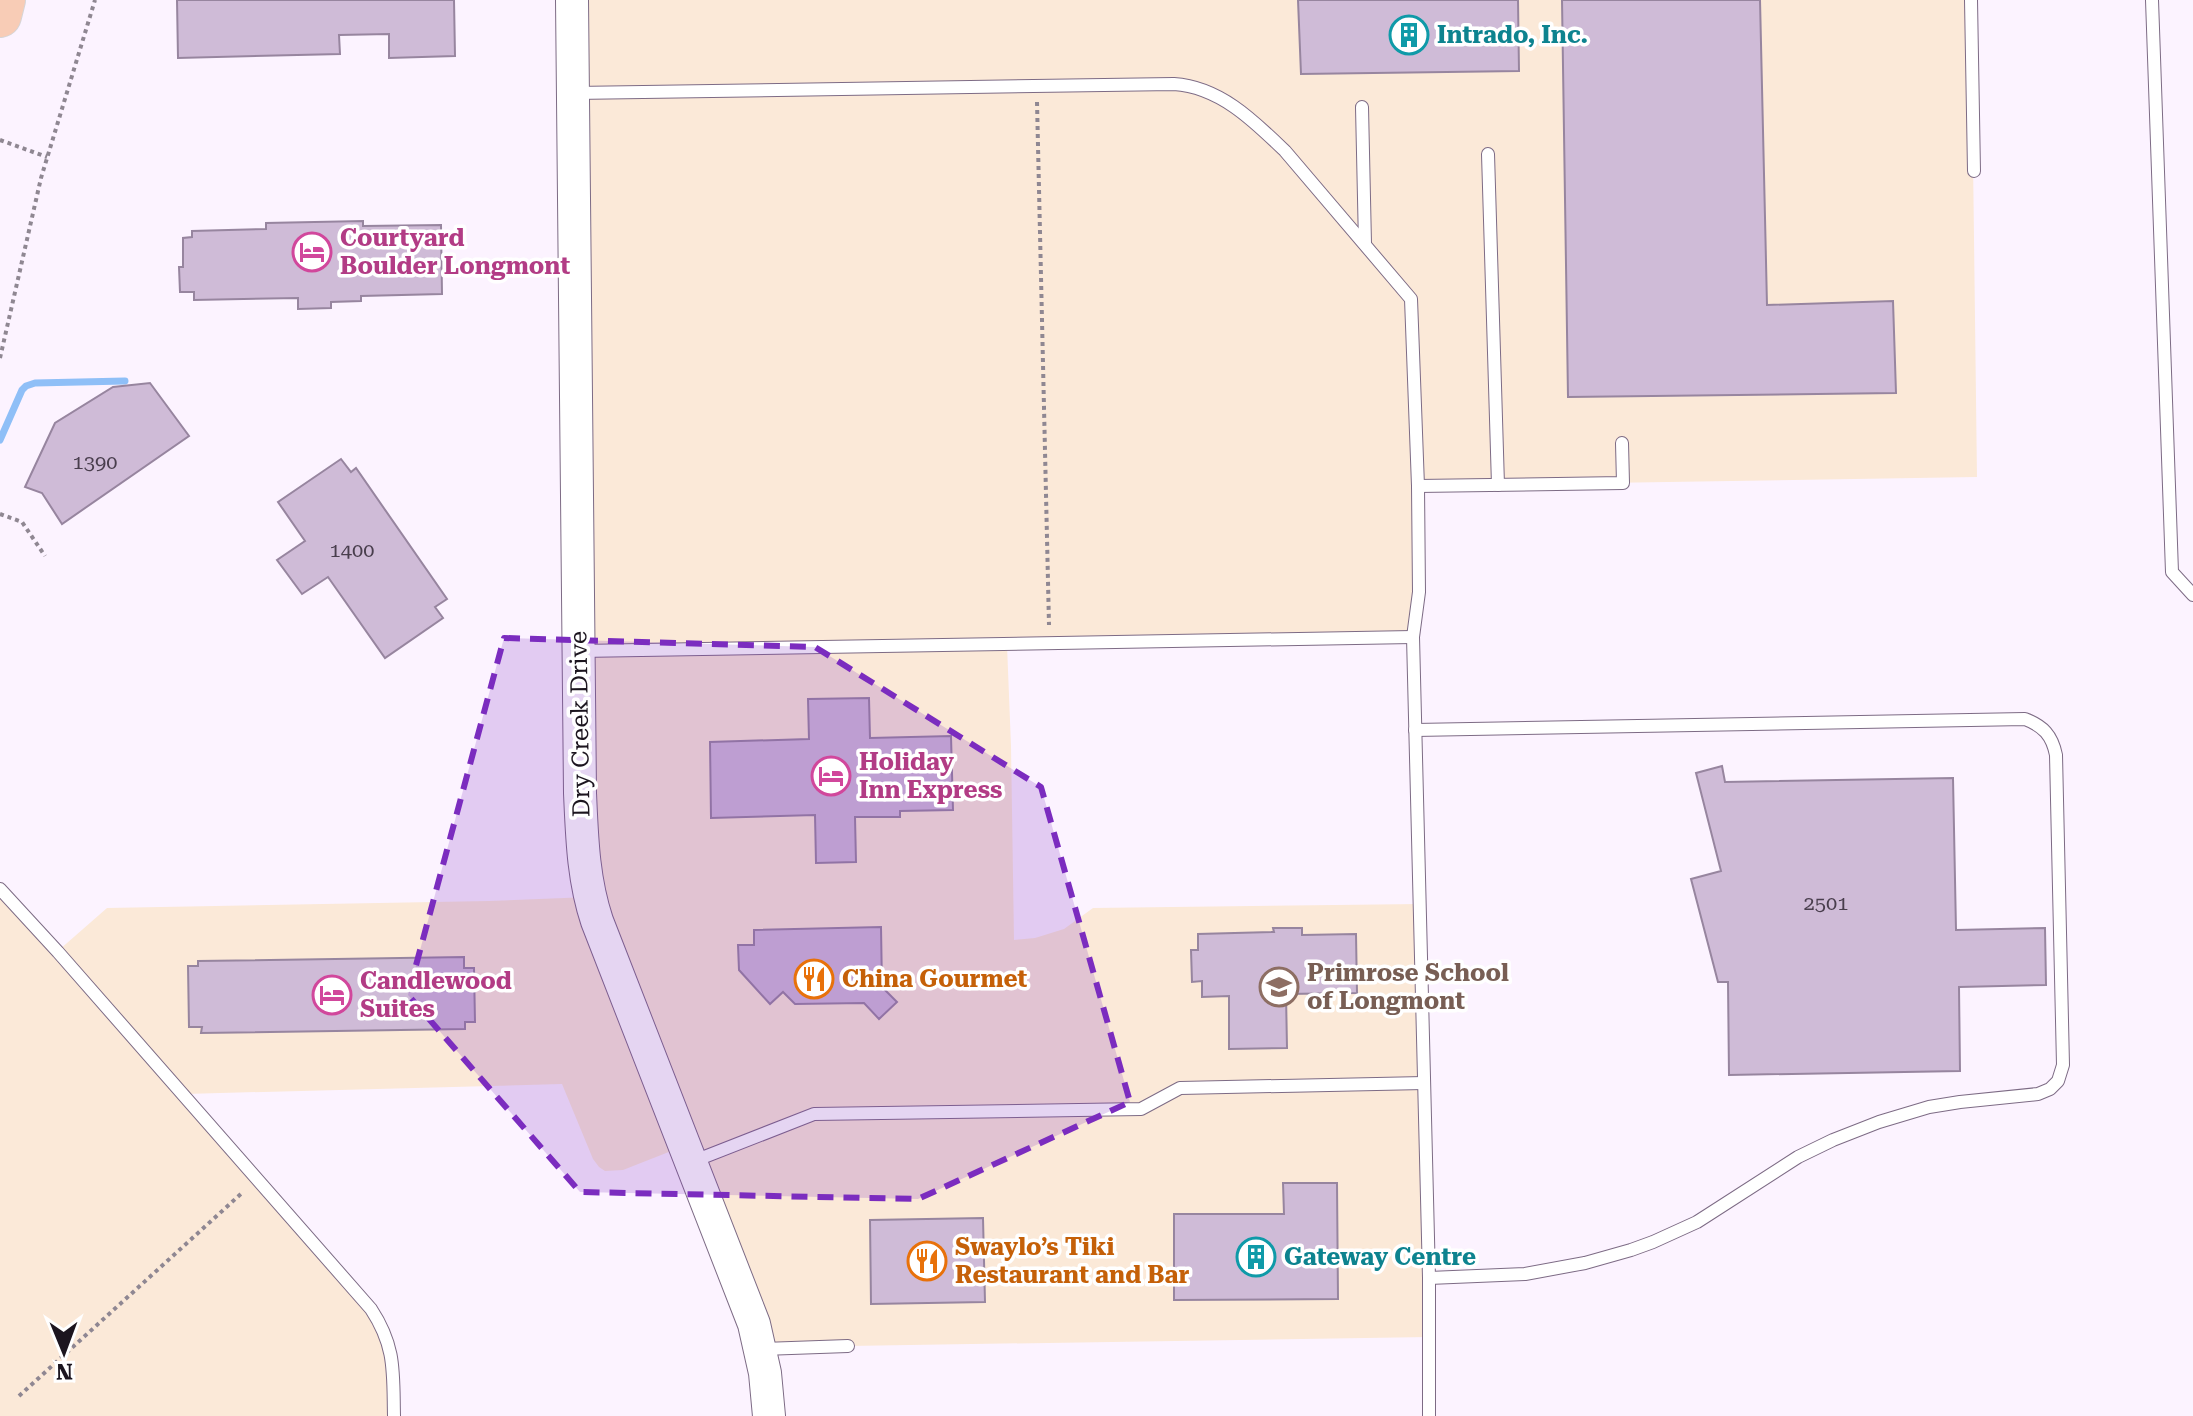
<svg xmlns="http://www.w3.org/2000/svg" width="2193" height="1416" viewBox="0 0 2193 1416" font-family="'Roboto Serif',serif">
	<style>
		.commercial { fill: #fbe9d8 }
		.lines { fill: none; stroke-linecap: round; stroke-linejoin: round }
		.stream { stroke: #8fbff7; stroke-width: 7 }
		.building { fill: #cfbbd7; stroke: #97859f; stroke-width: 2 }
		.service-casing { stroke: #7d6b85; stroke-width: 14 }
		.tertiary-casing { stroke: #7d6b85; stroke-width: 34 }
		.trunk-casing { stroke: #d6d5d7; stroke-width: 44 }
		.path { stroke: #8f8792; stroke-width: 4; stroke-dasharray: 4 4; stroke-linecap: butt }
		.service { stroke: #fff; stroke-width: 12 }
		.tertiary { stroke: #fff; stroke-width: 32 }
		.trunk { stroke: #f8ccb6; stroke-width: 42 }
		.marked { fill: #7b2cbf; fill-opacity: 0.2; stroke: #7b2cbf; stroke-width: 6; stroke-dasharray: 16 10; stroke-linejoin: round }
		.labels { text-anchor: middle; stroke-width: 7; stroke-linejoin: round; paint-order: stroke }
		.number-label { font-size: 20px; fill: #493e4d }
		.culture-label { font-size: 24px; font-weight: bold; fill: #0d838f; stroke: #fff; text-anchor: start }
		.hotel-label { font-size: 24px; font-weight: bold; fill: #b23c85; stroke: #fff; text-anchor: start }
		.street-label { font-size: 24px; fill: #1c151f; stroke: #fff }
		.education-label { font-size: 24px; font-weight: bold; fill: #785e54; stroke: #fff; text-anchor: start }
		.food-label { font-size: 24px; font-weight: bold; fill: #c56008; stroke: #fff; text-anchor: start }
	</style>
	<rect width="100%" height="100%" fill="#fcf3ff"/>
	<path class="commercial" d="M572,0H1971L1977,477L1419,486L1413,637L1007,645L1011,746L1014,940L1035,938L1064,929L1093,908L1420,904L1429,1337L848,1346L761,1349L684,1146L623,1170L605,1171L599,1167L593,1159L562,1084L185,1094L382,1324L395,1416H0V887L59,950L107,908L489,901L589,897Z"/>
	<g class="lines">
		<path class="stream" d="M0,440L22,390L26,386L35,383L125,381"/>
	</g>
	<g class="building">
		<path d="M177,0H454L455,56L389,58V34L339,35L340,54L178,58Z"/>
		<path d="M1298,0H1518L1519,71L1301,74Z"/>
		<path d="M1562,0H1760L1767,305L1893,301L1896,393L1568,397Z"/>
		<path d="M363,221V226L441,225L442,294L361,296V301L331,302V308L298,309V298L194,300V292H180L179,267H183V238L192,237V231L266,229V223Z"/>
		<path d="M150,383L189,436L62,524L42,493L25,487L55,423L113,387Z"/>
		<path d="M341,459L351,472L356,468L447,599L435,607L443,618L385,658L328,577L302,594L277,560L305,541L278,502Z"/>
		<path d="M869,698L870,738L951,736L953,810L900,811V817H855L856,862L816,863L815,815L711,818L710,742L809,739L808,699Z"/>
		<path d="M1722,766L1725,782L1953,778L1956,930L2045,928L2046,985L1959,987L1960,1071L1729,1075L1728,982H1718L1691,879L1721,871L1696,773Z"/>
		<path d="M881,927L882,987L897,1002L879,1019L864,1003L795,1004L783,992L770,1004L739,970L738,945H754V930Z"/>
		<path d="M1273,928H1302V935L1356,934L1357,993L1286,994L1287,1048L1229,1049V996L1202,997V981L1192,982L1191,950H1198V934L1274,932Z"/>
		<path d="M464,957V968H474L475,1022H465V1029L201,1033L202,1027H189L188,966H198V961Z"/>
		<path d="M1283,1183H1337L1338,1299L1174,1300V1214H1284Z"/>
		<path d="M983,1218L985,1302L871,1304L870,1220Z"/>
	</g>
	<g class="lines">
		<g class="service-casing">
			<g id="service">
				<path d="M1971,0L1974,171"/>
				<path d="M2152,0L2172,572L2193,595"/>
				<path d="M574,93L1174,84C1220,87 1254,121 1285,151L1411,299L1418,486L1419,592L1413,637L1429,1278V1416"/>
				<path d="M1362,107L1365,244"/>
				<path d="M1488,154L1498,485"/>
				<path d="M1418,486L1623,483L1622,443"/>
				<path d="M580,651L1413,637"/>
				<path d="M1415,730L2025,719C2043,726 2052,735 2056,755L2063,1065L2058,1081L2050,1089L2038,1094L1960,1102L1929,1107L1879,1122L1833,1140L1798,1157L1697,1222L1653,1242L1631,1250L1585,1263L1525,1274L1429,1278"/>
				<path d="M0,889L58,952L371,1309C396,1347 393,1372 394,1416"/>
				<path d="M694,1161L814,1114L1141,1109L1180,1088L1424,1083"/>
				<path d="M763,1349L848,1346"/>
			</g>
		</g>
		<g class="tertiary-casing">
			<path id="tertiary" d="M572,0L580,793C582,837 583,879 597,921L754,1324L765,1373L769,1416"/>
		</g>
		<g class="trunk-casing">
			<path id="trunk" d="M0,16L4,0"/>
		</g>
		<g class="path">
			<path d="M1037,102L1049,625"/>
			<path d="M0,140L47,157"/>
			<path d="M0,358L41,178L95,0"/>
			<path d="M0,514L22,522L45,556"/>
			<path d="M19,1396L243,1192"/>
		</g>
		<use href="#service" class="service"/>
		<use href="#tertiary" class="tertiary"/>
		<use href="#trunk" class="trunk"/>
	</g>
	<path class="marked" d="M504,638L815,647L1041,787L1130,1102L918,1199L580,1192L408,995Z"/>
	<defs>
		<g id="building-ring" transform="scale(2)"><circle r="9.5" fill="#fff" stroke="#0f9aa8" stroke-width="1.5"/><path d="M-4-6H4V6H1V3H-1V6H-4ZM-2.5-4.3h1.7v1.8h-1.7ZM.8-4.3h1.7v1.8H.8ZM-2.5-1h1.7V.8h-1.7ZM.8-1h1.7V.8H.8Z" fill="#0f9aa8"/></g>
		<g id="hotel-ring" transform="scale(2)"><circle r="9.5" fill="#fff" stroke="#d1479c" stroke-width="1.5"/><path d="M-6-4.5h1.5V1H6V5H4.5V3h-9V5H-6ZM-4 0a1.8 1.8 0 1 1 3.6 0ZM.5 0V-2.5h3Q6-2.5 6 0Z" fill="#d1479c"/></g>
		<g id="restaurant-ring" transform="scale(2)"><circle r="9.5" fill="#fff" stroke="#e8710a" stroke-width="1.5"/><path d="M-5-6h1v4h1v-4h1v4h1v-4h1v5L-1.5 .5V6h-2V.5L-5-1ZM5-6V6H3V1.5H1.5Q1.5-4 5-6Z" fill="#e8710a"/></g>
		<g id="school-ring" transform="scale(2)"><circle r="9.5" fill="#fff" stroke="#8d6e63" stroke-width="1.5"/><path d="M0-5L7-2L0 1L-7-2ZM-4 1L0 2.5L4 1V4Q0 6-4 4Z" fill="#8d6e63"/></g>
	</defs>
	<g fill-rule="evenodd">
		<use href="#building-ring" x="1409" y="35"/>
		<use href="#hotel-ring" x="312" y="252"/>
		<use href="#hotel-ring" x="831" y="776"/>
		<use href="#restaurant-ring" x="814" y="979"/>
		<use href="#school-ring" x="1279" y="987"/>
		<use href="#hotel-ring" x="332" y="995"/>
		<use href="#building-ring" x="1256" y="1257"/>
		<use href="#restaurant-ring" x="927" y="1261"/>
	</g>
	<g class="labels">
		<g class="number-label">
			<text x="95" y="469">1390</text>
			<text x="352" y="557">1400</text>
			<text x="1826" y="910">2501</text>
		</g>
		<g class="culture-label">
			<text x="1437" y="43">Intrado, Inc.</text>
			<text x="1284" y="1265">Gateway Centre</text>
		</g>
		<g class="hotel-label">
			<text x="340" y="246">Courtyard<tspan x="340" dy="28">Boulder Longmont</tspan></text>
			<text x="859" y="770">Holiday<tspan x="859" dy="28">Inn Express</tspan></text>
			<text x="360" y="989">Candlewood<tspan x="360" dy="28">Suites</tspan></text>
		</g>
		<g class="street-label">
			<text transform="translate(580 724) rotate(-91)" y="8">Dry Creek Drive</text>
		</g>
		<g class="education-label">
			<text x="1307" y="981">Primrose School<tspan x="1307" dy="28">of Longmont</tspan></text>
		</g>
		<g class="food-label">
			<text x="842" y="987">China Gourmet</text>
			<text x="955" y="1255">Swaylo’s Tiki<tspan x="955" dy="28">Restaurant and Bar</tspan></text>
		</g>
	</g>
	<g transform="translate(64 1352) rotate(179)" stroke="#ffffff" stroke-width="6" paint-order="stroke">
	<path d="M0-6L14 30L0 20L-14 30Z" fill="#1c151f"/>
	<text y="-12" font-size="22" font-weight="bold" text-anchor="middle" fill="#1c151f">N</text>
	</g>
</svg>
